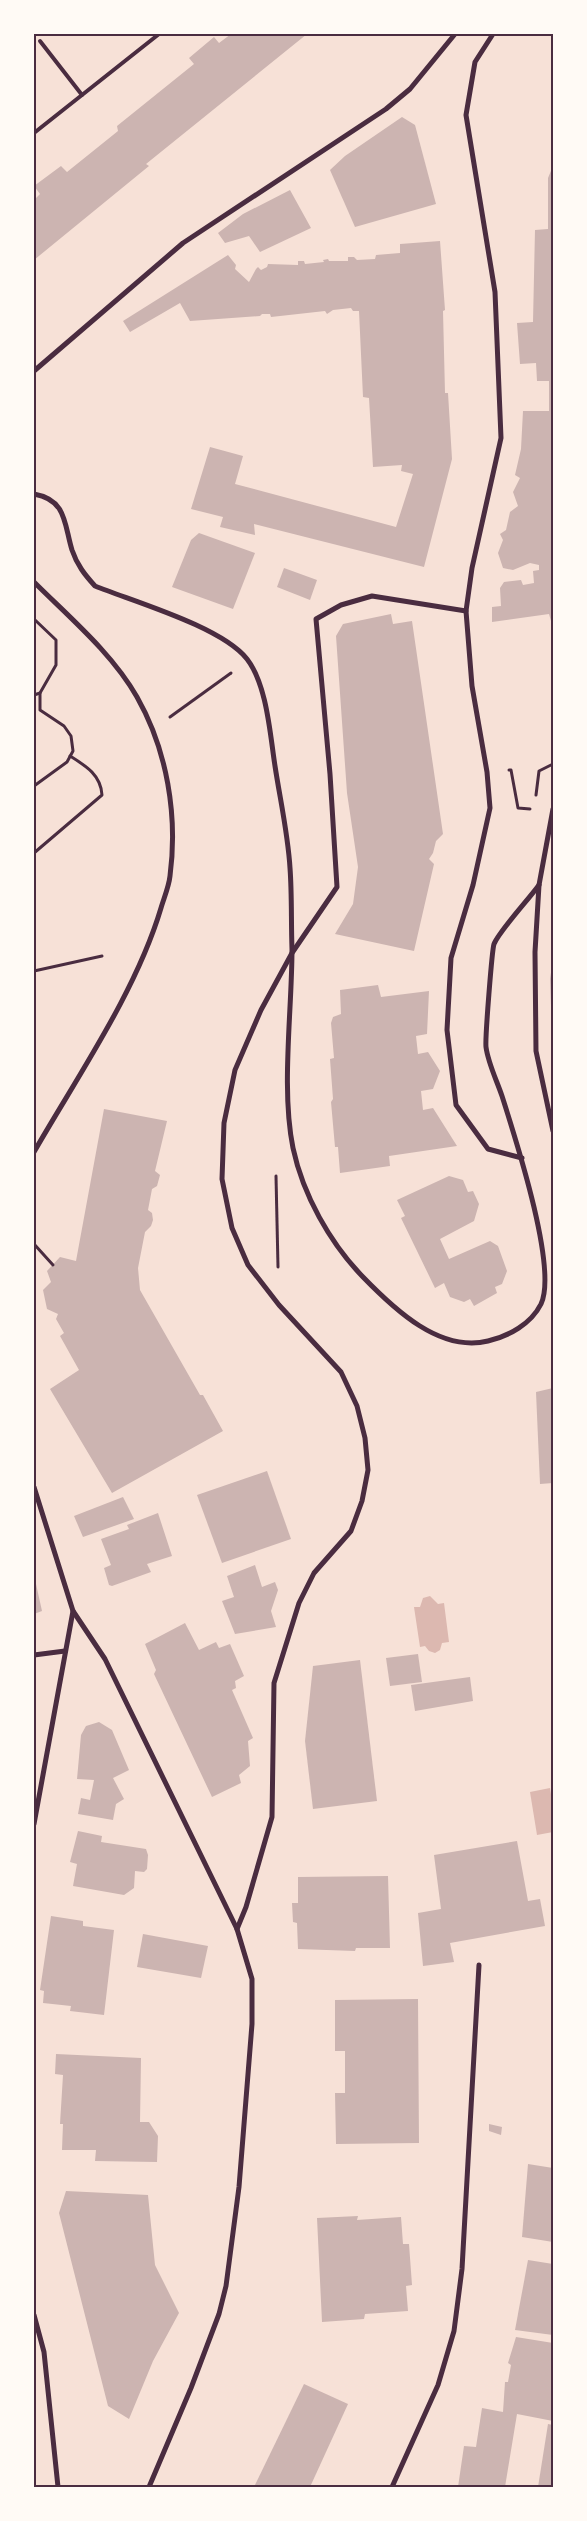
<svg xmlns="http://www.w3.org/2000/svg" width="587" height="2521" viewBox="0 0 587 2521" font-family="Montserrat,sans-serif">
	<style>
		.water { fill: #dcb8b0 }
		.building { fill: #ccb4b1 }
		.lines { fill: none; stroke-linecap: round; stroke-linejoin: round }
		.path { stroke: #4a2c40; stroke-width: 3 }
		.service { stroke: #4a2c40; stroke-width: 4 }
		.minor { stroke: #4a2c40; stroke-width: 5 }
		.neatline { fill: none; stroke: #4a2c40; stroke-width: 2 }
	</style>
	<rect width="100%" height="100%" fill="#f7e1d7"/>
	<g class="water">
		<path d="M430,1596L438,1604L444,1603L449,1642L442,1643L440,1650L435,1653L429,1651L425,1646L420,1647L414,1607H420L423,1598Z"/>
		<path d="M550,1788L553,1806V1832L537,1835L530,1792Z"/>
	</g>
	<g class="building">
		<path d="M231,34H307L146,164L149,166L34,260V200L40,194L34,186L61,166L67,172L118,131L117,126L194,64L189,58L214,37L219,43Z"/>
		<path d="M402,117L415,125L436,204L355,227L330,170L345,156Z"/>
		<path d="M553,166V620L551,621L549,614L492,622V607L501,606L500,588L504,582L521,580L523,585L534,583L533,571L539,570V565L530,563L513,570L503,568L498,553L503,540L500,534L506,530L510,512L518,506L513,492L520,478L515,475L521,449L523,411H549V381H537L536,363L520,364L517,323L533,322L535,230L548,229V178Z"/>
		<path d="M290,190L311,228L260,252L249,236L225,243L218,233L243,214Z"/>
		<path d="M440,241L445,310L443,311L445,393H448L452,459L424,567L254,524L255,535L220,527L223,517L191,509L210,447L243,456L235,484L396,527L413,474L401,471L402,465L373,467L369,398L363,397L359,311H353L351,308L333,310L327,314L325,311L271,317L270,314H262L260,316L190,321L180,303L130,332L123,321L228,255L236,265L235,269L249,282L256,269L258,267L261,270L267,267L268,264L298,265V261H304L305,264L324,262L323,260L328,259L329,261H348V257H354L357,260L375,259L376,255L400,253V244Z"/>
		<path d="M199,533L255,553L233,609L172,587L191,540Z"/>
		<path d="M284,568L317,580L310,600L277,587Z"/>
		<path d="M391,614L393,624L412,621L443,834L436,841L433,853L429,859L434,864L414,951L335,934L353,904L358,867L347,793L336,636L343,624Z"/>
		<path d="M552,966L553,1032H552L550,979Z"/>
		<path d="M378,985L381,997L429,991L427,1034L416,1036L418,1054L428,1052L440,1071L433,1089L421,1091L423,1110L433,1108L457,1146L389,1156L390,1166L340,1173L338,1147H335L331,1102L333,1099L330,1059L334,1058L331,1023L333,1017L341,1014L340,990Z"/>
		<path d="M104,1109L167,1121L155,1171L160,1175L157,1186L152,1189L148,1210L152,1213L153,1220L151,1226L145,1232L138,1268L140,1290L200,1395H203L223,1431L112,1493L50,1389L79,1370L60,1336L64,1333L56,1319L58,1314L47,1309L43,1290L51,1282L47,1271L60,1257L76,1261Z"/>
		<path d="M449,1176L463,1180L468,1192L473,1191L479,1204L474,1221L440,1239L449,1259L490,1241L498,1246L507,1271L502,1284L495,1287L497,1293L474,1306L470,1299L464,1302L450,1297L444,1283L435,1288L401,1218L405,1216L397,1200Z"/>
		<path d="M553,1388V1483L540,1484L536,1392Z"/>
		<path d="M267,1471L291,1539L222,1563L197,1495Z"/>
		<path d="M123,1497L134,1519L83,1537L74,1516Z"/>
		<path d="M158,1513L172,1556L147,1564L151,1572L112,1586L109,1585L104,1568L111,1565L101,1539L129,1529L127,1525Z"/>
		<path d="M255,1565L262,1587L275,1582L278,1590L271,1611L276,1627L235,1634L222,1601L234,1597L227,1576Z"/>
		<path d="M34,1575L42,1611L34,1614Z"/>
		<path d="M185,1623L199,1650L216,1642L219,1648L230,1644L244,1676L235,1681L236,1688L232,1690L253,1738L248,1741L250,1766L239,1775L241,1783L212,1797L154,1674L156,1670L145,1644Z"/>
		<path d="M418,1654L422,1682L390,1686L386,1658Z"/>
		<path d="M360,1660L377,1801L313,1809L305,1741L313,1666Z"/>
		<path d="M470,1677L473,1701L415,1711L411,1685Z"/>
		<path d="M99,1722L112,1730L129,1770L113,1778L124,1799L116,1804L113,1820L78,1814L81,1798L90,1800L94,1780L77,1779L81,1735L86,1726Z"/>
		<path d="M78,1831L102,1836L101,1842L146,1849L148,1855L147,1869L144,1872L135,1871L134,1888L124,1895L73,1886L77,1864L70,1862Z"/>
		<path d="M517,1841L528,1901L540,1899L545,1926L450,1943L454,1962L423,1966L418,1913L441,1909L434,1855Z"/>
		<path d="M388,1876L390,1948H356L355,1951L298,1949L297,1923L293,1922L292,1903H298V1877Z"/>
		<path d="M51,1916L83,1921V1926L114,1930L104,2015L70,2011L71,2006L43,2003L44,1991L40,1990Z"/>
		<path d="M143,1934L208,1946L201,1978L137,1967Z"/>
		<path d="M418,1999L419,2143L336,2144L335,2093H345V2051H335V2000Z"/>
		<path d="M56,2054L141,2058L140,2122H149L158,2136L157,2162L95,2161L96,2150H62L63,2124H60L63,2075L55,2074Z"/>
		<path d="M489,2124L502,2127L501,2135L489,2131Z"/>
		<path d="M528,2164L553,2168V2242L522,2237Z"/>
		<path d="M66,2191L148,2195L155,2265L179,2313L153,2361L129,2419L108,2406L59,2213Z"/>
		<path d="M358,2216L357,2220L401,2217L403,2244H409L412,2285L406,2286L408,2311L365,2314L364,2319L322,2322L317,2218Z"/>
		<path d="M528,2260L553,2264V2335L515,2330Z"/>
		<path d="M516,2337L553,2343V2421L517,2414L505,2487H458L464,2446L476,2447L482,2408L503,2412L505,2382H508L511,2365L508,2363Z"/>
		<path d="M304,2384L348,2404L310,2487H254Z"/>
		<path d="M548,2424L553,2425V2487H538Z"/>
	</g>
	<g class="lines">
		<g class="path">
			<path d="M34,619L56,640V665L40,693L34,695"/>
			<path d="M170,717L231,673"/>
			<path d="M509,770H511L518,808L530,809"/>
			<path d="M34,786L67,762L73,751L71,736L64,726L40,710V693"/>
			<path d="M536,795L539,771L553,764"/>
			<path d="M34,853L102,795C101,775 86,766 70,756"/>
			<path d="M34,971L102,956"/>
			<path d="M276,1176L278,1267"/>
			<path d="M34,1244L53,1265"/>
		</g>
		<g class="service">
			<path d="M40,41L82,95"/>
			<path d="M34,133L159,34"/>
		</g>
		<g class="minor">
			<path d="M493,34L475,62L466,115L495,292L501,438L472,568L466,611L472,686L487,772L490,808L473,885L451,958L447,1030L456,1105L488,1149L522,1158"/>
			<path d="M34,371L183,243L386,109L410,89L455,34"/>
			<path d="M34,494C67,500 64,524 72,550C77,565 85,575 95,586C135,602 222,627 247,659C267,685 270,734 275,766C280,799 288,834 290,868C292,895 291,922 292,949C292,1011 281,1089 293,1148C303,1195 330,1243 363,1277C394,1309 440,1353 488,1341C509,1336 531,1324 541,1304C558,1268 515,1137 502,1096C497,1081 488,1063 486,1047C485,1038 492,950 494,944C500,930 529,899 539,885"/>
			<path d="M34,582C69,617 112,653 137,697C167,750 178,815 170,876C169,886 164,898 161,908C136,992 77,1077 34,1152"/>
			<path d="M553,809L539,885L535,952L536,1051L553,1131"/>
			<path d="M34,1487L73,1611L105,1659L237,1929L252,1979V2024L239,2187L226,2286L219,2314L191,2388L149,2487"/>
			<path d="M34,1655L65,1651"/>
			<path d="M34,1824L73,1611"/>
			<path d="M237,1929L246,1907L272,1817L274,1683L299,1603L314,1573L351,1531L362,1501L368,1470L365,1438L357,1406L341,1372L279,1305L248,1265L232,1228L222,1179L224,1123L235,1070L261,1010L292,953L337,887L330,774L316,619L341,605L372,596L466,611"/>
			<path d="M34,2315L44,2352L58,2487"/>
			<path d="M392,2487L438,2385L454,2331L462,2269L479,1965"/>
		</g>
	</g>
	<rect width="587" height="2521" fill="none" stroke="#fffaf5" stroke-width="70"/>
	<rect x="35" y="35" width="517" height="2451" class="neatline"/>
</svg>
